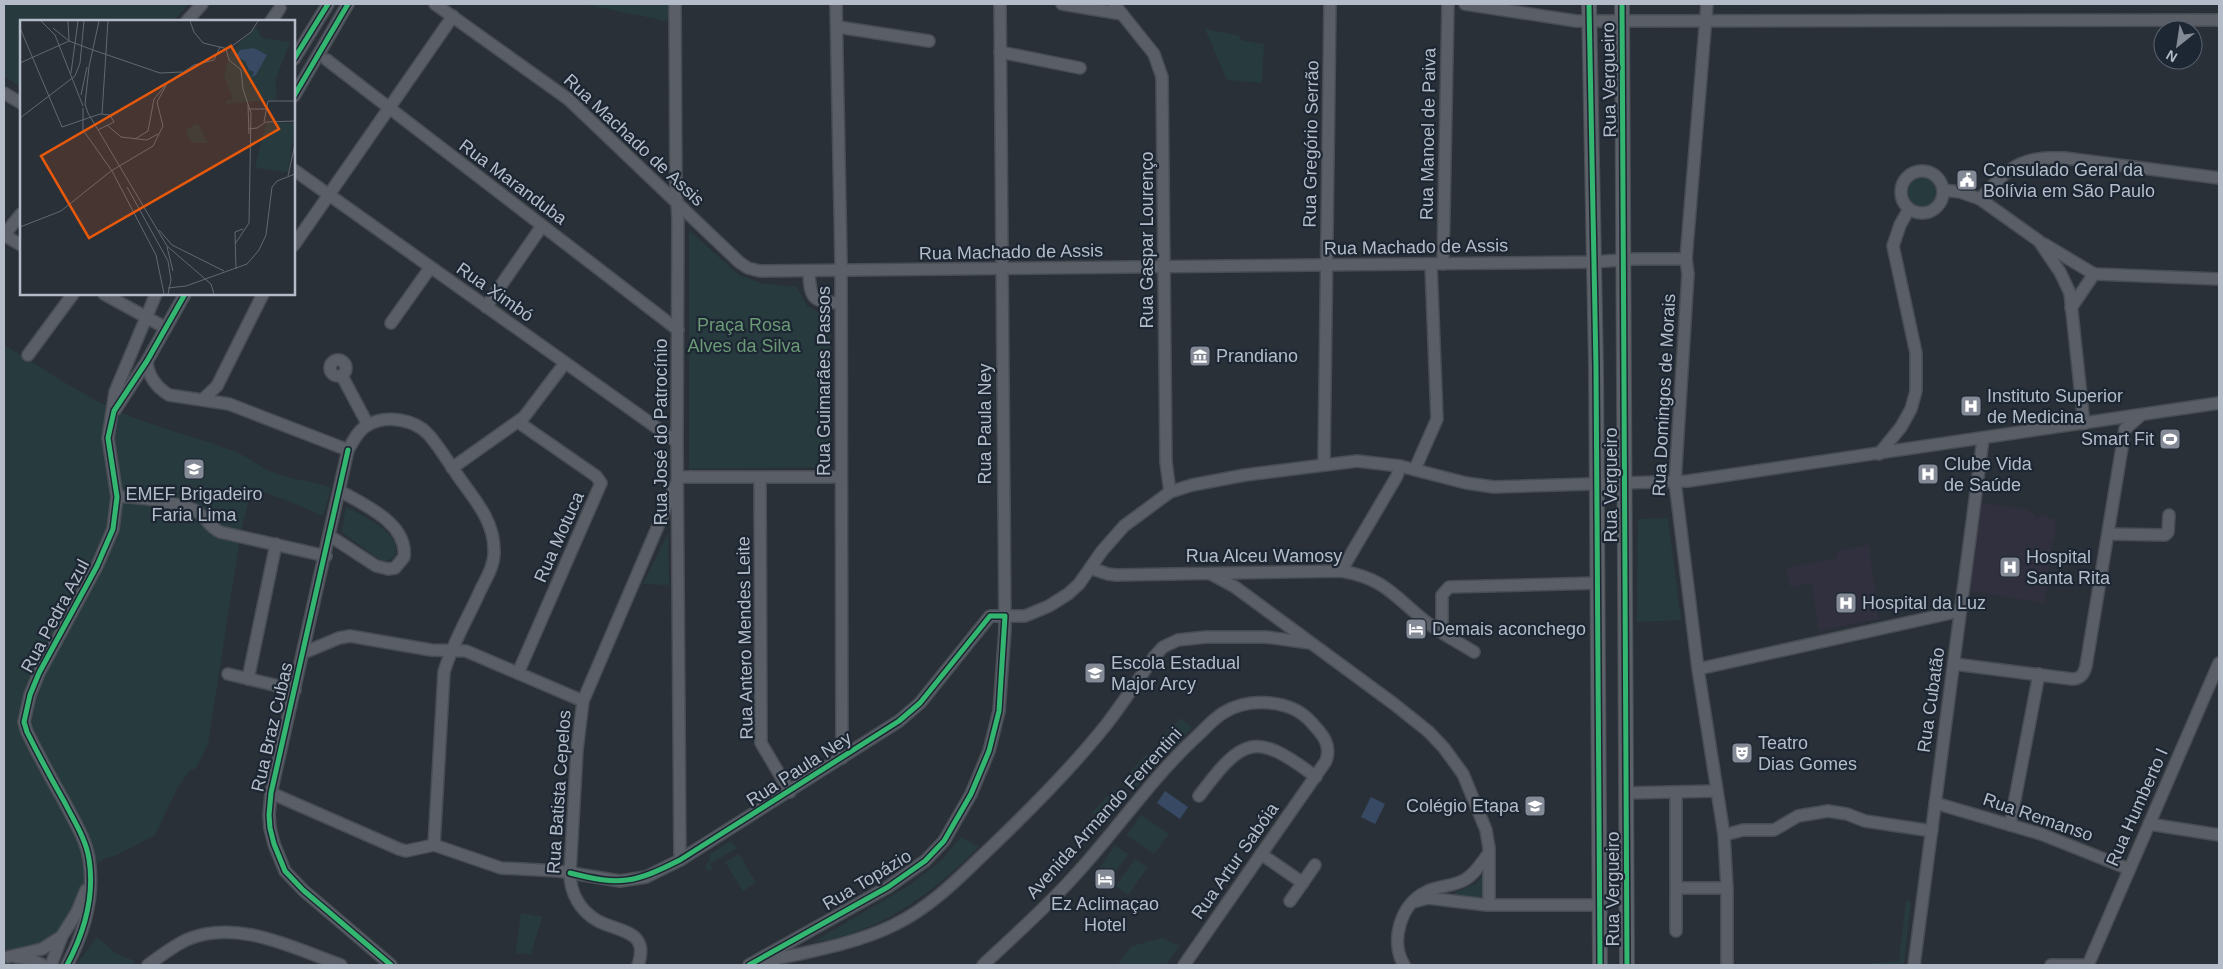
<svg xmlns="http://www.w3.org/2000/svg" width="2223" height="969" viewBox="0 0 2223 969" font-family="Arial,sans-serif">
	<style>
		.medical { fill: #31303e }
		.green { fill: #273a3e }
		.water { fill: #384963 }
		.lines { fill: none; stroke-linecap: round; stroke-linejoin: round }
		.minor-casing { stroke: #484c53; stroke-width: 14 }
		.major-casing { stroke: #484c55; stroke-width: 16 }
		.minor { stroke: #5a5e66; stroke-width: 11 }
		.major { stroke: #5c6168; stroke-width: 14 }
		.cycleway-casing { stroke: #1d2633; stroke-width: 8 }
		.cycleway { stroke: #33b770; stroke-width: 5 }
		.labels { text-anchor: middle; stroke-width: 4.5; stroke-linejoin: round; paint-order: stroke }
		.street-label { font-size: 18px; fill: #b4bcc9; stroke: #1d2633 }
		.poi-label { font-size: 18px; fill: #b4bcc9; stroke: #1d2633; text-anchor: start }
		.park-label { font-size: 18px; fill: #6b9a76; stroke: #1d2633 }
		.inset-road { fill: none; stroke: #616872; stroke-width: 1 }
		.view { fill: #e8590c; fill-opacity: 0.15; stroke: #e8590c; stroke-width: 2.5 }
		.inset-edge { fill: none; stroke: #b4bcc9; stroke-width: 2.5 }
	</style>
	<rect width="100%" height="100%" fill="#2a3038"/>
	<g class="medical">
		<path d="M1981,503L2025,509L2034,514L2035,518L2046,514L2050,519H2055V539L2052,543L2045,603L1969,591Z"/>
		<path d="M1869,545L1878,619L1819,631L1812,583L1790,588L1786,568L1837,558V551Z"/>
	</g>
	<g class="green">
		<path d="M4,4H189L173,21H21V87L4,77Z"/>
		<path d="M583,4H672L671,22Z"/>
		<path d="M1205,29L1240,36L1241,40L1264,44L1262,83L1227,80Z"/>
		<circle cx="1922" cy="192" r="15"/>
		<path d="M689,230L739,275L760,283L797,287L807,306L830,318V467L689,469Z"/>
		<path d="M4,345C45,369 83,397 127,415C164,431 205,438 242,455C253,460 261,468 272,472C291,480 312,480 331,488L323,516L291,502L252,488L241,531L208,744L196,768L189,771L177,789L155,835L117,855L106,858L97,864L86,878L80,906L46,944L4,951Z"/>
		<path d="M346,507C361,514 407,536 394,557L387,561H382L343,533L342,530Z"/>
		<path d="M1668,518L1681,620L1637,622L1638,519Z"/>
		<path d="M668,534L669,585L643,584Z"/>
		<path d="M1181,718L1192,728L1170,753L1158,742Z"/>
		<path d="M1147,754L1158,764L1136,788L1125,777Z"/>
		<path d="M1114,789L1125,800L1103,824L1092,813Z"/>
		<path d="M1141,815L1169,834L1154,854L1127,835Z"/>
		<path d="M961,837L979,847C932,893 880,934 813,942L910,885L942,860Z"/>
		<path d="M731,841L737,848L710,864L713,869L707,871L705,866L709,861L710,854Z"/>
		<path d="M1115,845L1128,854L1109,881L1097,872Z"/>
		<path d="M739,854L756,883L743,891L725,862Z"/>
		<path d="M1135,859L1147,868L1128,895L1116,886Z"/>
		<path d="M1483,874V900L1454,895L1455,892L1476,884Z"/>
		<path d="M1906,901H1911L1904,963L1901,965H1872V963L1899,961Z"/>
		<path d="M521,913L542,917L531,954L516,953Z"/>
		<path d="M97,937L115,953L135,961L131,965H76Z"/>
		<path d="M1162,938L1179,946L1166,965H1117L1132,946Z"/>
	</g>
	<g class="water">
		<path d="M1165,791L1188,807L1180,819L1157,803Z"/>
		<path d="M1371,797L1385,804L1375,824L1361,817Z"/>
	</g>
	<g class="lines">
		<g class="minor-casing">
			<g id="minor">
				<path d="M435,4L568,99L739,262L748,268L760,271L1593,262L1635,259H1686"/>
				<path d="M675,4L676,188L678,219L677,442L680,860"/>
				<path d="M836,4L841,261L842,758"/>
				<path d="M1062,4L1122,14"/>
				<path d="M1114,4L1154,54L1162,77L1166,462L1170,492"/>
				<path d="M1465,4L1576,21L2219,20"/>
				<path d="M1707,4L1686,259L1688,274L1675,482L1698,669L1724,835L1727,888V965"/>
				<path d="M187,21L202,4"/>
				<path d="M271,21L280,8"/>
				<path d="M838,27L929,41"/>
				<path d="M1000,52L1080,68"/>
				<path d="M294,59L328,4"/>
				<path d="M327,60L678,330"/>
				<path d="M4,93L21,103"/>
				<path d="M294,96L348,4"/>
				<path d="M294,170L677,442"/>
				<circle cx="1922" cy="192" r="21"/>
				<path d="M1943,190L1960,192L1980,199L2039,241L2060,272L2070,293L2084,424"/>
				<path d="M1980,199C2009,168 2021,155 2065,158L2219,178"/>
				<path d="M4,235L21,214"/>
				<path d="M4,235L21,245"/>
				<path d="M2044,244L2094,274"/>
				<path d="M294,245L453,16"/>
				<path d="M1443,264L1448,4"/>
				<path d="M809,272C810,299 813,302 840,303"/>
				<path d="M2094,274L2219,279"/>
				<path d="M104,294L166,328"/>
				<path d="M486,307L542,226"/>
				<path d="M2071,308L2094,274"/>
				<path d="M391,323L430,268"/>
				<path d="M28,355L73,294"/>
				<circle cx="338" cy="368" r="8"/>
				<path d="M147,361C148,377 156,387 169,395L229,404L348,450"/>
				<path d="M342,376L368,425"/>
				<path d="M202,400L217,386L263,294"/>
				<path d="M115,410L147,361L185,294"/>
				<path d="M1879,454L1901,427L1911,409L1916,391V353L1893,246L1900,225L1909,209"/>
				<path d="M1324,464L1330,4"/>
				<path d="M452,468L524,417L565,363"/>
				<path d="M1415,469L1437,419L1431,265"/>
				<path d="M678,477H841"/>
				<path d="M760,477L761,743L790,792"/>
				<path d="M117,497C134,496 182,503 196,511C205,516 209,527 220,532L326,556"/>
				<path d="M2109,534L2165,535L2168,532L2169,515"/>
				<path d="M330,536L376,566L388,569L395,568L404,557C408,523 364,505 340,491"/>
				<path d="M1090,568L1108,574L1116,575L1341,571C1384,578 1394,596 1425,621C1440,633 1458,642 1474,652"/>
				<path d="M1341,571L1397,476L1400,466"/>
				<path d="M1211,574L1235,587L1394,704L1429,732L1444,748L1463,774L1486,830L1489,848V905"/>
				<path d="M1437,629L1442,625V595L1449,587L1598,583"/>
				<path d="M303,653L339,638L350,636L431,650L466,651L583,701"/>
				<path d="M1954,664L2072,679C2081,679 2084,674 2086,666L2125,429L2140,416"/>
				<path d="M1698,669L1960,611"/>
				<path d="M518,673L601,483L596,476L518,422"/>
				<path d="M228,674L295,690"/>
				<path d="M248,679L276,544"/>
				<path d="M1676,792V931"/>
				<path d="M271,793L399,849L406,851L434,845L501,868L559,871L620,881L646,877L680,860L899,721L920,703L990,616H1025L1049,606L1068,594L1079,584L1102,551L1124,526L1170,492L1192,485L1245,475L1357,461L1400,466L1466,483L1494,487L1688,481L2219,403"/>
				<path d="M1626,793L1716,791"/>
				<path d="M1199,796C1243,737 1255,731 1316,777"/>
				<path d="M1935,803L2041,834L2129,869"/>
				<path d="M2149,824L2219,835"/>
				<path d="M2010,825L2039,674"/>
				<path d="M1724,835L1743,830H1774L1798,816L1828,811L1847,814L1865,821L1932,831"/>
				<path d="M1261,854L1303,883"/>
				<path d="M1677,888H1727"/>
				<path d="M1290,901L1315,865"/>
				<path d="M1413,902L1428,898L1486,905H1600"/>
				<path d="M8,957L42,949L61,937"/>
				<path d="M16,957L29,959L43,965"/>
				<path d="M762,962C806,952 853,945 894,925C931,907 959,878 988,850C1030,810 1070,770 1106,725C1123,703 1138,680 1154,657L1163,647L1178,640L1206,637H1266L1310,643"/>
				<path d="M51,965L62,936L77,912L86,890"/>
				<path d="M67,965C84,933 95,897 89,859C86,839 74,821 65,803C52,780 39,756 27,732L24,722L30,695L39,673L97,566L113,529L117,497L108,438L115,392L156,294"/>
				<path d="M148,965C160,956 172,947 186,940C237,918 293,948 341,965"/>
				<path d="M391,965L303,890L285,871L274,844L270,828L269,815L271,793L348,450C353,441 358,431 366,426C385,414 415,419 429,435C440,448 449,463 458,476C474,499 494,520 494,550C495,564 487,577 481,589C469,616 452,644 444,672L434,845"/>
				<path d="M638,965C650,931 620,932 598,921C580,911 570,893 570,873L577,750L583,701L676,484"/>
				<path d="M749,965L888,887L925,861L944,841L971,794L989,751L999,711L1005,629L1000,4"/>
				<path d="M983,965C1015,935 1049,905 1078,872C1118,828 1151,779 1195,738C1204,730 1213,719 1223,713C1248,697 1291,699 1311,722C1322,734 1332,744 1326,761L1184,965"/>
				<path d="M1404,965C1390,942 1400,904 1426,892C1438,885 1454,887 1466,879C1476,873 1482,862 1489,853"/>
				<path d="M1914,965L1983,439"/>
				<path d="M2051,965H2086"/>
				<path d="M2088,965L2219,663"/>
			</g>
		</g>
		<g class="major-casing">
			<g id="major">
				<path d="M1589,4L1596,367L1600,965"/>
				<path d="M1622,4L1627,965"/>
			</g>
		</g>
		<use href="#minor" class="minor"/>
		<use href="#major" class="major"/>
		<g class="cycleway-casing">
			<g id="cycleway">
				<path d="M1589,4L1596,367L1600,965"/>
				<path d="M1622,4L1627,965"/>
				<path d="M294,59L328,4"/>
				<path d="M294,96L348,4"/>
				<path d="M348,450L271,793L269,815L270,828L274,844L285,871L303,890L391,965"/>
				<path d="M570,873C621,886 634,883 680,860L899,721L920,703L990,616H1005L999,711L989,751L971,794L944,841L925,861L888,887L749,965"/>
				<path d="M67,965C84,933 95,897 89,859C86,839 74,821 65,803C52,780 39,756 27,732L24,722L30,695L39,673L97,566L113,529L117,497L108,438L114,411L147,361L185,294"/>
			</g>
		</g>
		<use href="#cycleway" class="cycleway"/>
	</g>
	<defs>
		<g id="civic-square" transform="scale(1.125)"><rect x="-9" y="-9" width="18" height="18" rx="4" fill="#848b96" stroke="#1d2633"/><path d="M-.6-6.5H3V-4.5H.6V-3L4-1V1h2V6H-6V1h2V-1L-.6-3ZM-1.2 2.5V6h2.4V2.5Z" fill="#fff"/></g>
		<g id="museum-square" transform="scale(1.125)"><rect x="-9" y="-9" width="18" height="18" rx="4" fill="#848b96" stroke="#1d2633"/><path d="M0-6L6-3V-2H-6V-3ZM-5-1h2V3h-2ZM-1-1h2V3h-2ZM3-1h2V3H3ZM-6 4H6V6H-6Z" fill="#fff"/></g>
		<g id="hospital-square" transform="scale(1.125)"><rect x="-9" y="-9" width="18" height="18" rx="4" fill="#848b96" stroke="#1d2633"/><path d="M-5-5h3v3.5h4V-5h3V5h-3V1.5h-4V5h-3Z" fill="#fff"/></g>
		<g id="stadium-square" transform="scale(1.125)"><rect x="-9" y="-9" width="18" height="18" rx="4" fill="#848b96" stroke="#1d2633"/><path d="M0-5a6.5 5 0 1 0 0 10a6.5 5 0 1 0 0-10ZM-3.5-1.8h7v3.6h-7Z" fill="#fff"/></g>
		<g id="school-square" transform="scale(1.125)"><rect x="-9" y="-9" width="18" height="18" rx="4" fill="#848b96" stroke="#1d2633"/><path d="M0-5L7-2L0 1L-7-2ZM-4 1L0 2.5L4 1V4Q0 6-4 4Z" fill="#fff"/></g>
		<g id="hotel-square" transform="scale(1.125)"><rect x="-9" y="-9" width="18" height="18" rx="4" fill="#848b96" stroke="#1d2633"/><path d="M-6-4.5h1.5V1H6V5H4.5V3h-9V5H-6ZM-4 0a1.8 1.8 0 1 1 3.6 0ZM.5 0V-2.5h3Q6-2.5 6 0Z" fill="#fff"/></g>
		<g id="theatre-square" transform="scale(1.125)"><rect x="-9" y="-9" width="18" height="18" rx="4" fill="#848b96" stroke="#1d2633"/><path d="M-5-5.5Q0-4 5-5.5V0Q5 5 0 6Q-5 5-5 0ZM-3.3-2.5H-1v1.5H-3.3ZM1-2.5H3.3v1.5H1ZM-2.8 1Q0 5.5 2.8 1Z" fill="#fff"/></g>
	</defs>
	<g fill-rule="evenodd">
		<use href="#civic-square" x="1967" y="180"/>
		<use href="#museum-square" x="1200" y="356"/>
		<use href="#hospital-square" x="1971" y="406"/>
		<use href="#stadium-square" x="2170" y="439"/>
		<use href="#school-square" x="194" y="469"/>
		<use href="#hospital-square" x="1928" y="474"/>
		<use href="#hospital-square" x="2010" y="567"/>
		<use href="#hospital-square" x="1846" y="603"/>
		<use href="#hotel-square" x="1416" y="629"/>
		<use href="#school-square" x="1095" y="673"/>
		<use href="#theatre-square" x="1742" y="753"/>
		<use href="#school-square" x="1535" y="806"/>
		<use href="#hotel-square" x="1105" y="879"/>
	</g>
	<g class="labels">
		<g class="street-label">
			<text transform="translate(1609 80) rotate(-91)" y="6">Rua Vergueiro</text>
			<text transform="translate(1428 134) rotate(-89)" y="6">Rua Manoel de Paiva</text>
			<text transform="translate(634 140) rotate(43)" y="6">Rua Machado de Assis</text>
			<text transform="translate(1311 144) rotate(-89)" y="6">Rua Gregório Serrão</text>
			<text transform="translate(513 182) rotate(37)" y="6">Rua Maranduba</text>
			<text transform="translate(1147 240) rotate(-90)" y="6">Rua Gaspar Lourenço</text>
			<text transform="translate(1416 247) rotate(-1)" y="6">Rua Machado de Assis</text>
			<text transform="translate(1011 252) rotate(-1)" y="6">Rua Machado de Assis</text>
			<text transform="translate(495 292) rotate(35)" y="6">Rua Ximbó</text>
			<text transform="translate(824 381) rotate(-90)" y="6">Rua Guimarães Passos</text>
			<text transform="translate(1664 395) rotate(-87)" y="6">Rua Domingos de Morais</text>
			<text transform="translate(985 424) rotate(-90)" y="6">Rua Paula Ney</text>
			<text transform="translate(661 432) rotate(-90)" y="6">Rua José do Patrocínio</text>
			<text transform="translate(1611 485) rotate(-90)" y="6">Rua Vergueiro</text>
			<text transform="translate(559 537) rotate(-66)" y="6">Rua Motuca</text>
			<text x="1264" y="562">Rua Alceu Wamosy</text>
			<text transform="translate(55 616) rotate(-62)" y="6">Rua Pedra Azul</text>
			<text transform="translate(745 638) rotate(-91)" y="6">Rua Antero Mendes Leite</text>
			<text transform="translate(1931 700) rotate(-82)" y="6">Rua Cubatão</text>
			<text transform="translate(272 727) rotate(-77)" y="6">Rua Braz Cubas</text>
			<text transform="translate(799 769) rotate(-33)" y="6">Rua Paula Ney</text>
			<text transform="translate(559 792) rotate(-86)" y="6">Rua Batista Cepelos</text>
			<text transform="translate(2137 807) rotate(-66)" y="6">Rua Humberto I</text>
			<text transform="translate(1104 813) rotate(-48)" y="6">Avenida Armando Ferrentini</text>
			<text transform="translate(2038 817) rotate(19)" y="6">Rua Remanso</text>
			<text transform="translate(1235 861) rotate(-55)" y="6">Rua Artur Sabóia</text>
			<text transform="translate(867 880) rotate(-31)" y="6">Rua Topázio</text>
			<text transform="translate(1613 889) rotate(-90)" y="6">Rua Vergueiro</text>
		</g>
		<g class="poi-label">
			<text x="1983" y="176">Consulado Geral da<tspan x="1983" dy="21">Bolívia em São Paulo</tspan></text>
			<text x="1216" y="362">Prandiano</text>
			<text x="1987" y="402">Instituto Superior<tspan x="1987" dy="21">de Medicina</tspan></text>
			<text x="2154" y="445" text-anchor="end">Smart Fit</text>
			<text x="1944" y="470">Clube Vida<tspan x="1944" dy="21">de Saúde</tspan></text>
			<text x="194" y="500" text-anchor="middle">EMEF Brigadeiro<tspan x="194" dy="21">Faria Lima</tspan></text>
			<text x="2026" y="563">Hospital<tspan x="2026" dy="21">Santa Rita</tspan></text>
			<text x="1862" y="609">Hospital da Luz</text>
			<text x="1432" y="635">Demais aconchego</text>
			<text x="1111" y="669">Escola Estadual<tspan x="1111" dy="21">Major Arcy</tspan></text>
			<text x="1758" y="749">Teatro<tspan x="1758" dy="21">Dias Gomes</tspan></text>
			<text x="1519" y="812" text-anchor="end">Colégio Etapa</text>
			<text x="1105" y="910" text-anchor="middle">Ez Aclimaçao<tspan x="1105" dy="21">Hotel</tspan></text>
		</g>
		<g class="park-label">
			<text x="744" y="331">Praça Rosa<tspan x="744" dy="21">Alves da Silva</tspan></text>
		</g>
	</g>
	<g transform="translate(20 20)">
		<rect width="275" height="275" fill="#2a3038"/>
		<path d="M236,7L242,18L270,22L255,61L257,79L206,84V81L213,79L204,56L208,38L206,33V30L207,35ZM177,103L181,109L188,123H172L165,110ZM246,103H275L268,152L235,148Z" fill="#273a3e"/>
		<path d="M234,28L247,35L236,55L231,58L234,52L229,50L225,41L215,36L220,30Z" fill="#384963"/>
		<path class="inset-road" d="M21,1L35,15L63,86M48,1L49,21M79,1L69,47L65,84L68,93L147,226L191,264L194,274M170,1L174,12L183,23L208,29L231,12L238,1M0,8L42,107L80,94L90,95L94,102M33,8L49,21L73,30M206,29L209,40L221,50L223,69L231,93L229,203L215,224M73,30L140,53L162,52M0,43L49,21M51,53L58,1M61,75L67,47M228,85L229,114M63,88V110L92,151L136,235L144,274M230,89H247M82,94L88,1M0,98L55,56L60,43L64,1M244,102L248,81H275M87,105L101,117L127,120L138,114M229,109L237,108L246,102L275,101M78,110L94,102M115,119L128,111L134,79L145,66M268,156L275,124M107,167L148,241L151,260L148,274M0,207L41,191L91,151L133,126L143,106L137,82L148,62L174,45L194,40L200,27M139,210L152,225L204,251M147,227L153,251M216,249L215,212L223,209M148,268L166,266L227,244L239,230L246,215L252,167L257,161L275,154"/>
		<path class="view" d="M211,26L259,109L69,218L21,136Z"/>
		<rect width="275" height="275" class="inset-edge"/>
	</g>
	<rect width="2223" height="969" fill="none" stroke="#b4bcc9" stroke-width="10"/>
	<g transform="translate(2178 45) rotate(210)"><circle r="24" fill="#1d2633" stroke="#59626f"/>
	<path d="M0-4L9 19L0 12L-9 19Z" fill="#848b96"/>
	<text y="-8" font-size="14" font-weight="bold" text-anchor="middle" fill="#b4bcc9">N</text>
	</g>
</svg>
